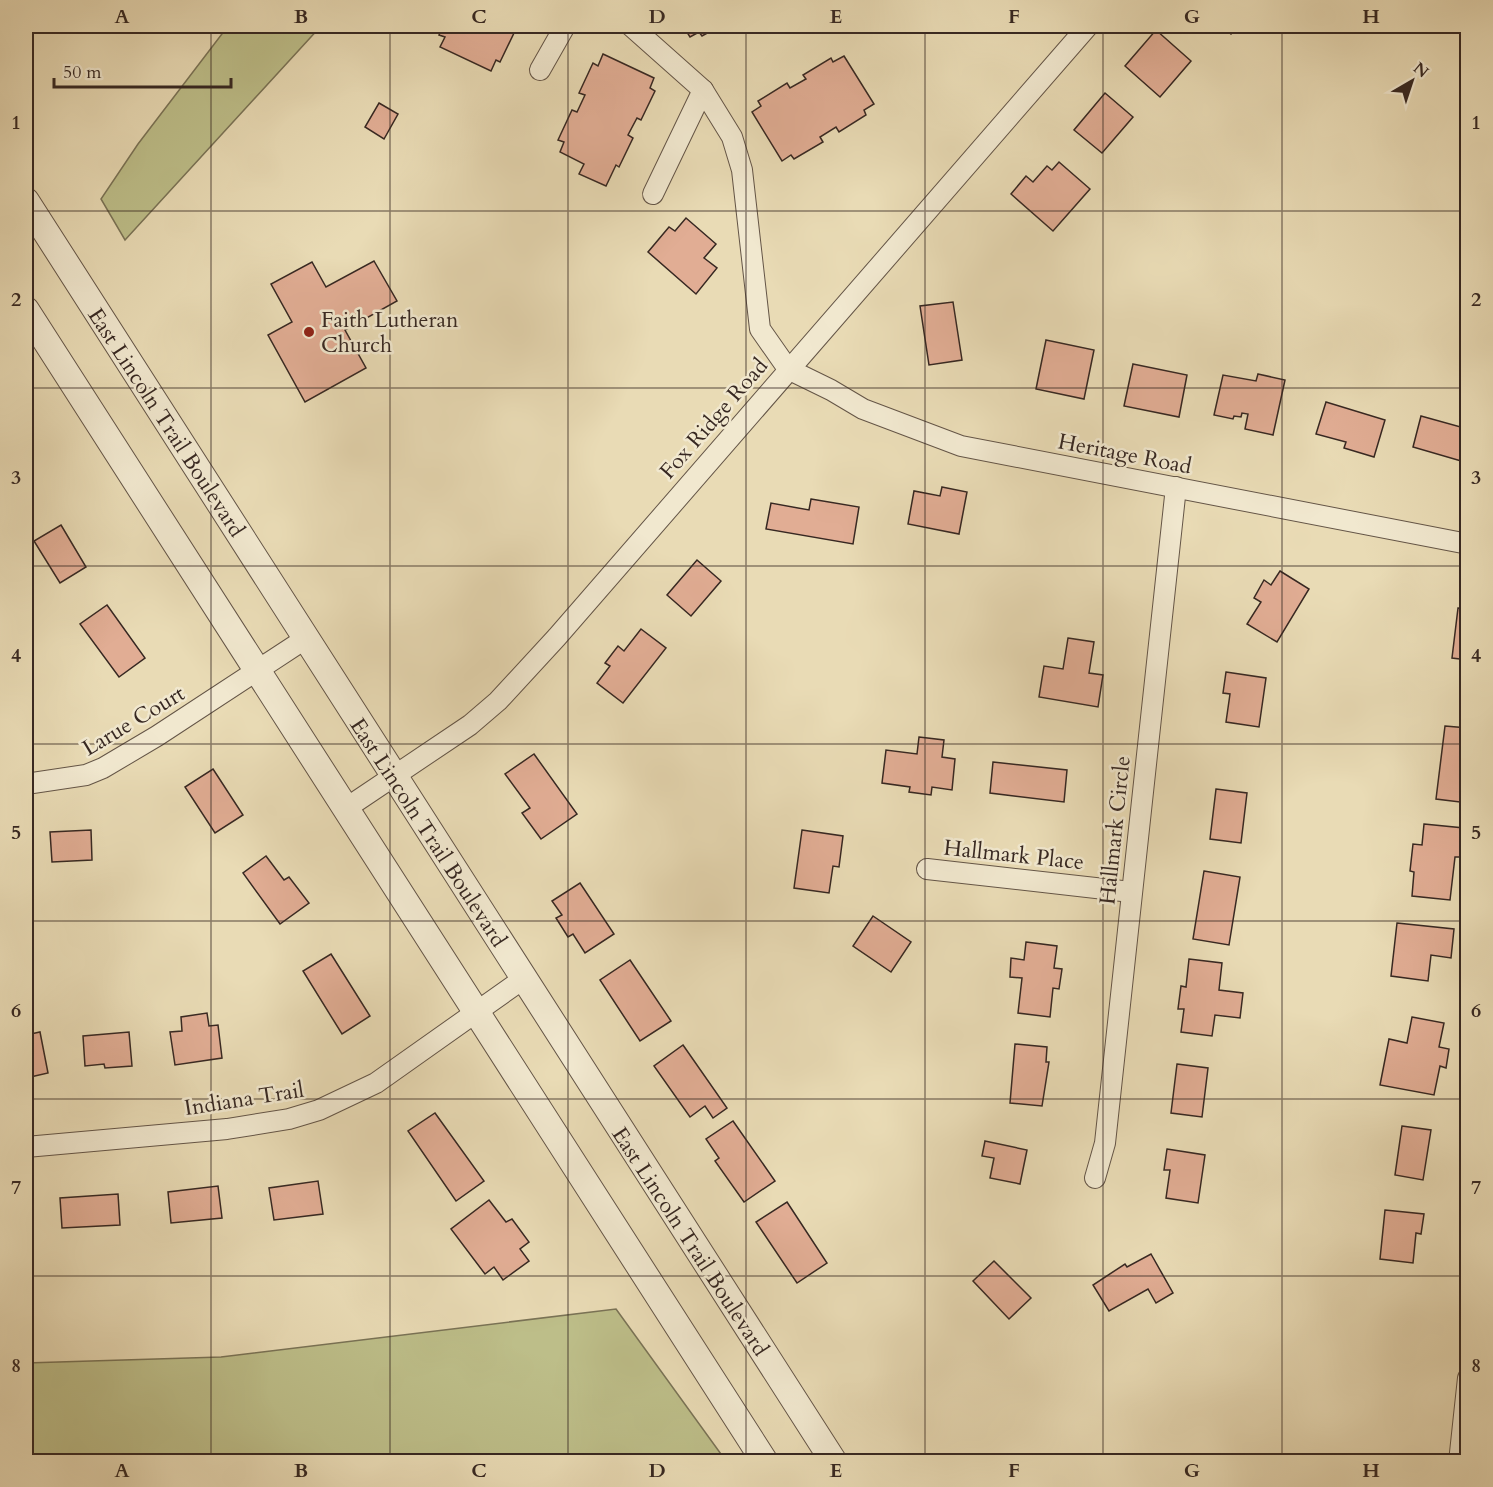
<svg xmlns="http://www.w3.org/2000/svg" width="1493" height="1487" viewBox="0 0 1493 1487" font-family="Cardo,serif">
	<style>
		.green { fill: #bdbe89; stroke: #7a7356; stroke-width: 1.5 }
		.building { fill: #e1ad94; stroke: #372822; stroke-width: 1.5 }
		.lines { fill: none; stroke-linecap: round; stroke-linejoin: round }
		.minor-casing { stroke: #645547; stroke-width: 22 }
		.tertiary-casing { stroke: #645547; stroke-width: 28 }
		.minor { stroke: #f1e8cf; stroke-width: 20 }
		.tertiary { stroke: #f1e8cf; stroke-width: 26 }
		.grid { fill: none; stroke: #372822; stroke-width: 1.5; stroke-opacity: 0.55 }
		.poi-dot { fill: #8f2418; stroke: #f1e8cf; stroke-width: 2 }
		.labels { text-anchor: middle; stroke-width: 5; stroke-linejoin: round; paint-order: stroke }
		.poi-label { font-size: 22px; fill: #372822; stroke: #f1e8cf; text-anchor: start }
		.street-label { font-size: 22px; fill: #372822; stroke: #f1e8cf }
		.neatline { fill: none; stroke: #372822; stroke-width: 2 }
		.grid-label { font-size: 20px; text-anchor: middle; font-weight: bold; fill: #372822 }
	</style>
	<rect width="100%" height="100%" fill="#e9dbb5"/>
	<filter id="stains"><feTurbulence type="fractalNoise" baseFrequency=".00333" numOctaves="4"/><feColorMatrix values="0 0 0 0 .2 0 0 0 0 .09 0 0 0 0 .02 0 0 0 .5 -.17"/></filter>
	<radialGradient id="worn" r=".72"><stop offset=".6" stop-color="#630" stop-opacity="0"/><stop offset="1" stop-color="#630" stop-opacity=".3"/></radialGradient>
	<g class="green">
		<path d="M228,26H321L125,240L101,199L138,144Z"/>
		<path d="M616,1309L726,1461H26V1363L221,1357Z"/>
	</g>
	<g class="building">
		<path d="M443,26H511L509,30L514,33L500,62L496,60L491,71L440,47L445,37L439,35Z"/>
		<path d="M683,26H720L702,36L699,32L690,37Z"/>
		<path d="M1003,26H1017L1011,32Z"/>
		<path d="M1221,26H1239L1231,34Z"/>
		<path d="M1156,30L1191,61L1160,97L1125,66Z"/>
		<path d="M603,54L654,78L650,88L655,91L641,120L637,118L628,135L633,138L619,167L616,165L606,186L579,174L584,164L560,152L564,142L558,140L572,110L577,112L585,95L579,93L593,63L598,66Z"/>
		<path d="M844,56L874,104L864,110L866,115L839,132L836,127L820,137L823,142L794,159L791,155L782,161L752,112L761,106L758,101L787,83L790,88L806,79L803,75L831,58L833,62Z"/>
		<path d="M1105,93L1133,117L1102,153L1074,130Z"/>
		<path d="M379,103L398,114L384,139L365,127Z"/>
		<path d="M1059,162L1090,189L1053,231L1011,194L1026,176L1033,182L1047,166L1052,170Z"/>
		<path d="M686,218L716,244L704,258L717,268L696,294L648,252L669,227L675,231Z"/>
		<path d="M374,261L397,301L345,330L366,368L305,402L268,335L292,322L271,284L312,262L326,287Z"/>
		<path d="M1468,290V308L1463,307Z"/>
		<path d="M953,302L962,360L929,365L920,306Z"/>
		<path d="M1046,340L1094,350L1084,399L1036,389Z"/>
		<path d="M1133,364L1187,375L1179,417L1124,406Z"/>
		<path d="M1258,374L1285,380L1273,435L1245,429L1248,414L1242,413L1241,417L1234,416L1233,419L1214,415L1223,375L1256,381Z"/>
		<path d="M1326,402L1385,420L1374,457L1344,448L1346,442L1316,434Z"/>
		<path d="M1421,416L1468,429V463L1413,447Z"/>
		<path d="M942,487L967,492L959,534L908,524L914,491L940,496Z"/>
		<path d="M811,499L859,507L853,544L766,529L771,503L809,510Z"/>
		<path d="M61,525L86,567L60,583L34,541Z"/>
		<path d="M697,560L721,581L691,616L667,595Z"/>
		<path d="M1280,571L1309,589L1277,642L1247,624L1261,602L1254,598L1264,580L1271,585Z"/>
		<path d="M107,605L145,658L119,677L80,624Z"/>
		<path d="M1458,608L1468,609V660L1452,658Z"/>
		<path d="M641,629L666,648L623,703L597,683L610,666L605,663L618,646L624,651Z"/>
		<path d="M1068,638L1094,642L1089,673L1103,675L1098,707L1039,697L1044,666L1063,669Z"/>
		<path d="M1226,672L1266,678L1259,727L1226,722L1230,694L1223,693Z"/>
		<path d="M1445,726L1468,728V803L1436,799Z"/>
		<path d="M919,737L944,740L942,757L955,759L952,790L932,787L931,795L909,792L910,787L882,783L886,750L917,754Z"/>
		<path d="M534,754L577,814L541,839L522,813L530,808L505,774Z"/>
		<path d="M993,762L1067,770L1064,802L990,793Z"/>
		<path d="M213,769L243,815L215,833L185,787Z"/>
		<path d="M1216,789L1247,793L1241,843L1210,839Z"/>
		<path d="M1424,824L1464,828L1461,857H1455L1450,900L1412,896L1414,872L1410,871L1413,844L1422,845Z"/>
		<path d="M91,830L92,860L52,862L50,832Z"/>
		<path d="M802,830L843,836L839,867L833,866L829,893L794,888Z"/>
		<path d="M26,846L31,883H26Z"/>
		<path d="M266,856L284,880L289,877L309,903L280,924L243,873Z"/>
		<path d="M1204,871L1240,877L1229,945L1193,939Z"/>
		<path d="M580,883L614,934L585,953L573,934L568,937L556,918L562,915L552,901Z"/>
		<path d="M873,916L911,942L891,972L853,946Z"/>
		<path d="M1397,923L1454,929L1451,958L1431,955L1428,981L1391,976Z"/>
		<path d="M1026,942L1057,946L1054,968L1062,969L1059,989L1053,988L1050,1017L1018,1013L1022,978L1010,977L1011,958L1024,960Z"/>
		<path d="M331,954L370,1016L342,1034L303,971Z"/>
		<path d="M1189,959L1222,963L1219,990L1243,993L1240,1018L1215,1015L1212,1036L1181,1032L1184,1009H1178L1181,986L1186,987Z"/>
		<path d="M630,960L671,1021L640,1041L600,980Z"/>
		<path d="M207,1013L209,1026L218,1025L222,1058L175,1065L170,1032L182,1031L181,1017Z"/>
		<path d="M1412,1017L1444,1023L1439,1047L1449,1049L1446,1068L1440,1066L1434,1095L1380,1085L1389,1039L1407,1043Z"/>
		<path d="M40,1032L48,1073L26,1078V1035Z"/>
		<path d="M129,1032L132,1066L105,1068L104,1064L85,1066L83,1036Z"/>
		<path d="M1015,1044L1047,1047L1046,1062H1049L1042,1106L1010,1103Z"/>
		<path d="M683,1045L727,1108L713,1118L705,1106L690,1117L654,1066Z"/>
		<path d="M1177,1064L1208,1068L1202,1117L1171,1113Z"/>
		<path d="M435,1113L484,1181L456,1201L408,1131Z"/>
		<path d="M733,1121L775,1181L744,1202L715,1161L719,1158L706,1139Z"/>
		<path d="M1402,1126L1431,1130L1423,1180L1395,1175Z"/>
		<path d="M985,1141L1027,1150L1020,1184L990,1178L994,1158L982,1156Z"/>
		<path d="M1167,1149L1205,1155L1198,1203L1166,1198L1170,1170H1164Z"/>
		<path d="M318,1181L323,1214L274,1220L269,1188Z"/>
		<path d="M218,1186L222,1218L171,1223L168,1192Z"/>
		<path d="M118,1194L120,1225L62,1228L60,1198Z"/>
		<path d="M489,1200L506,1222L512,1219L529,1242L520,1249L529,1261L503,1280L494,1267L485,1274L451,1229Z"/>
		<path d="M787,1202L827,1263L797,1283L756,1222Z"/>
		<path d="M1385,1210L1424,1214L1421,1234L1416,1233L1413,1263L1380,1259Z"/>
		<path d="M1151,1254L1173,1293L1156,1303L1148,1289L1109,1311L1093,1285L1125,1264L1127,1267Z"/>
		<path d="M994,1261L1031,1298L1009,1319L973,1281Z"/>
		<path d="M949,1454L954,1462H937Z"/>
	</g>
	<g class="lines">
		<g class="minor-casing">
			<g id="minor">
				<path d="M631,26L703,90L732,137L742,170L760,329L788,369L831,390L863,409L961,446L1468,544"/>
				<path d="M540,70L565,26"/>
				<path d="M653,194L703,90"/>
				<path d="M26,784L86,775L103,768L157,736L305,639"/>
				<path d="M345,809L470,725L498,701L557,637L1088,26"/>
				<path d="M927,869L1131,892"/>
				<path d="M26,1147L227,1129L289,1119L319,1110L376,1083L523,979"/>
				<path d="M1095,1178L1105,1143L1176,487"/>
				<path d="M1459,1462L1468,1378"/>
			</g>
		</g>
		<g class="tertiary-casing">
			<g id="tertiary">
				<path d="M26,201L834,1462"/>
				<path d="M26,310C270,695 519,1077 765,1462"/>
			</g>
		</g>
		<use href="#minor" class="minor"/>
		<use href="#tertiary" class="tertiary"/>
	</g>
	<path class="grid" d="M211,26V1462M390,26V1462M568,26V1462M746,26V1462M925,26V1462M1103,26V1462M1282,26V1462M26,211H1468M26,388H1468M26,566H1468M26,744H1468M26,921H1468M26,1099H1468M26,1276H1468"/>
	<circle class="poi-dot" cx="309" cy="332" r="6"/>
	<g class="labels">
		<g class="poi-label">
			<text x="321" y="327">Faith Lutheran<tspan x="321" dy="25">Church</tspan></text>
		</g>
		<g class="street-label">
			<text transform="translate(713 418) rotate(-49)" y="8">Fox Ridge Road</text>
			<text transform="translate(167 422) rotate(57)" y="8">East Lincoln Trail Boulevard</text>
			<text transform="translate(1125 453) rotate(11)" y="8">Heritage Road</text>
			<text transform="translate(133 720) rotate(-31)" y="8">Larue Court</text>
			<text transform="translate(1114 830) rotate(-84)" y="8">Hallmark Circle</text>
			<text transform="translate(429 832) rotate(57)" y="8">East Lincoln Trail Boulevard</text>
			<text transform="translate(1014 854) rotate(6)" y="8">Hallmark Place</text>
			<text transform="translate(244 1098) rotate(-9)" y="8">Indiana Trail</text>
			<text transform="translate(691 1241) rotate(57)" y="8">East Lincoln Trail Boulevard</text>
		</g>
	</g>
	<rect width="1493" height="1487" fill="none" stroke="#e9dbb5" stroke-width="66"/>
	<g transform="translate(1412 81) rotate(39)" stroke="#f1e8cf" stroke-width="4.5" paint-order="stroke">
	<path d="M0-4.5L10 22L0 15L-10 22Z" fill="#372822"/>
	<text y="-9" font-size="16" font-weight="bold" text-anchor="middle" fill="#372822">N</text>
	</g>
	<path d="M54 78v9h177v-9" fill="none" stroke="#372822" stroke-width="3"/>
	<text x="63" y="78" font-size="18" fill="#372822" stroke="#f1e8cf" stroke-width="4.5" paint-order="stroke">50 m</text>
	<rect x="33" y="33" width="1427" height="1421" class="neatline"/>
	<g class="grid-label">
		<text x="122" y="23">A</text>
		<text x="301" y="23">B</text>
		<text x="479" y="23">C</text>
		<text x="657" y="23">D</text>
		<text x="836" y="23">E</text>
		<text x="1014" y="23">F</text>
		<text x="1192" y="23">G</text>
		<text x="1371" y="23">H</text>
		<text x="16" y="129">1</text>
		<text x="1476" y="129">1</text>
		<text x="16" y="306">2</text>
		<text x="1476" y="306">2</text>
		<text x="16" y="484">3</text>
		<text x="1476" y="484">3</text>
		<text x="16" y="662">4</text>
		<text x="1476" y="662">4</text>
		<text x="16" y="839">5</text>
		<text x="1476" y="839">5</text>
		<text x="16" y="1017">6</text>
		<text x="1476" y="1017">6</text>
		<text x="16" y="1194">7</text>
		<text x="1476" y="1194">7</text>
		<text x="16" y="1372">8</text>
		<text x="1476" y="1372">8</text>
		<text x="122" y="1477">A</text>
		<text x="301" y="1477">B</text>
		<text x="479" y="1477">C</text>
		<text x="657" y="1477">D</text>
		<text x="836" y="1477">E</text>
		<text x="1014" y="1477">F</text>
		<text x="1192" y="1477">G</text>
		<text x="1371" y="1477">H</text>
	</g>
	<rect width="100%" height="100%" filter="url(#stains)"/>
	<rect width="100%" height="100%" fill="url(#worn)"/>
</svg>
